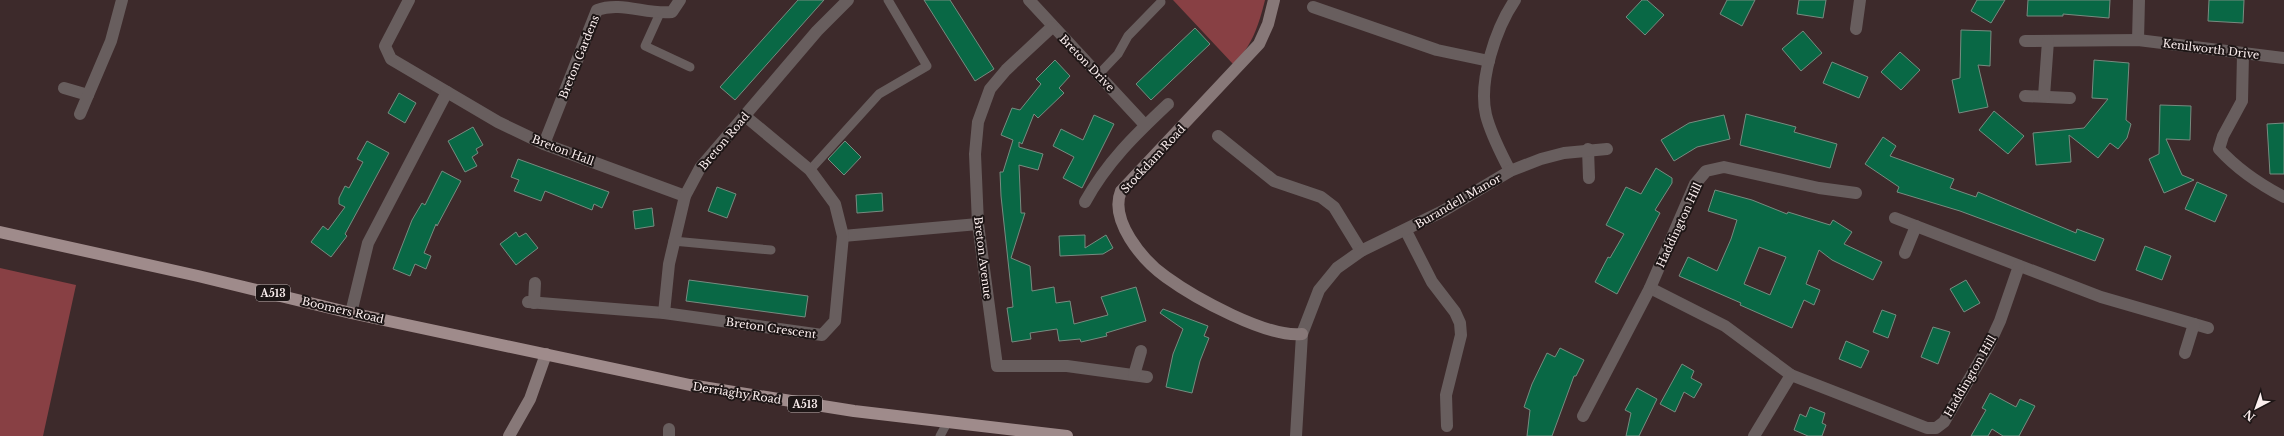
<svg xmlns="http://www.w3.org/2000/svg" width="2284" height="436" viewBox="0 0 2284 436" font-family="'Libre Baskerville',serif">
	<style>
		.green { fill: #884044 }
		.building { fill: #096845; stroke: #778b80; fill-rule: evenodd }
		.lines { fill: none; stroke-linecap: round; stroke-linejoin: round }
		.lane { stroke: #685e5e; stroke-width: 9 }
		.street { stroke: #685e5e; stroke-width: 12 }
		.secondary { stroke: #877878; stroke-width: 12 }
		.primary { stroke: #9f8b8b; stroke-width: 12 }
		.labels { text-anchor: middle; stroke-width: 4; stroke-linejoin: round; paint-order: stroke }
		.shield { fill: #1e1616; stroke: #b9aeae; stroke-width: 1 }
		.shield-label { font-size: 10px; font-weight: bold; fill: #fcefef }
		.street-label { font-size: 11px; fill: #fcefef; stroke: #1e1616 }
	</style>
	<rect width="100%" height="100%" fill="#3d2a2b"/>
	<g class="green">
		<path d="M1173,0H1265C1259,24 1252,47 1233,64Z"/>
		<path d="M0,268L76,285L43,436H0Z"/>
	</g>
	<g class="building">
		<path d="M798,0H824L735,100L720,87Z"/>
		<path d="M924,0H950L994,69L975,81Z"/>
		<path d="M1642,0H1647L1664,15L1645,35L1626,17Z"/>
		<path d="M1727,0H1755L1742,26L1720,14Z"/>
		<path d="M1799,0H1826L1823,18L1797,14Z"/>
		<path d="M1977,0H2005L1991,23L1971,11Z"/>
		<path d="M2028,0H2110L2109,18L2063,14V16H2027Z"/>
		<path d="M2209,0H2244L2243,23L2208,21Z"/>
		<path d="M1195,28L1210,44L1151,100L1136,84Z"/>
		<path d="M1961,30L1991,31L1990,66L1978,65L1988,107L1959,113L1952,80L1960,78Z"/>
		<path d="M1803,31L1822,53L1801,71L1782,49Z"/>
		<path d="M1900,52L1920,70L1901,90L1881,72Z"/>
		<path d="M1055,60L1070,76L1059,88L1064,93L1038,118L1034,114L1022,144L1019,142V147L1043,154L1038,170L1019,165L1021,213H1025L1011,258L1030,266L1032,291L1054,287L1056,303L1070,301L1074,324L1108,315L1101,297L1136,287L1146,321L1106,333L1107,336L1081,342L1080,339L1059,341L1057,329L1030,333L1031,339L1012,342L1007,308L1013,307L1001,196L1000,172H1003L1013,140L1001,135L1012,108L1020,110L1041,84L1036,79Z"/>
		<path d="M2094,60L2129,63L2126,120L2131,124L2127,138L2118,149L2110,143L2098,158L2069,135L2071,162L2036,165L2033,133L2084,128L2108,99L2092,98Z"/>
		<path d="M1832,62L1868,77L1859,98L1823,83Z"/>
		<path d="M399,93L416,103L405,123L388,113Z"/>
		<path d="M2160,105L2191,106L2190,140L2166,139L2182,175L2194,180L2164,193L2149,159L2159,154Z"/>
		<path d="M1994,111L2024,136L2008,154L1979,130Z"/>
		<path d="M1746,114L1796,127L1794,132L1837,144L1830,168L1740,145Z"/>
		<path d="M1094,115L1114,124L1082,188L1063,178L1074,157L1053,146L1061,129L1083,140Z"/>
		<path d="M1724,115L1730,139L1697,147L1674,161L1661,140L1689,123Z"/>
		<path d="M2284,123V174H2270L2267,124Z"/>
		<path d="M473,127L483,145L476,149L478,153L472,157L477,166L465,172L448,141Z"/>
		<path d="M1883,137L1896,146L1890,156L1954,179L1950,188L1976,197L1978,192L2076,233L2077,229L2104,239L2095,261L1960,211L1897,192L1899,187L1865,164Z"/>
		<path d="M367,141L389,153L345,234L347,236L331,257L311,242L323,226L328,230L345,207L339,204V198L345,186L349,188L363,162L357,159Z"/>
		<path d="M845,141L861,157L844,175L828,159Z"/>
		<path d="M518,159L609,192L602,208L594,204L592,210L545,191L541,201L514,191L519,180L511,177Z"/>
		<path d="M1656,168L1672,178V183L1655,210L1660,213L1617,294L1595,282L1608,257L1610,258L1624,234L1606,225L1626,187L1641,194Z"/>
		<path d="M442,171L461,181L437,226L436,224L424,253L431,256L426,269L415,264L410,276L393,269L412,220L422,203L425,205Z"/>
		<path d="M2197,182L2227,195L2215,222L2185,209Z"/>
		<path d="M717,187L736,194L727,218L708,211Z"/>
		<path d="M1715,190L1752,200L1787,214L1788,212L1830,225L1833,220L1852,232L1844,244L1882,262L1873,280L1832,260L1819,250L1806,284L1820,290L1814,305L1804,300L1792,328L1740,305L1741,303L1679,276L1688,257L1717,271L1731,239L1737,220L1708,211ZM1759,247L1786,257L1770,295L1744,284Z"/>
		<path d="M882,193L883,211L857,213L856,195Z"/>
		<path d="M652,208L654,226L635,229L633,211Z"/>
		<path d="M516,232L519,237L526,233L538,248L516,265L500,244Z"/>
		<path d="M1085,235V248L1106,235L1113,248L1103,254L1060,256L1059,236Z"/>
		<path d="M2145,246L2171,256L2162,280L2136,270Z"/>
		<path d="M689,280L808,296L805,317L686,301Z"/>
		<path d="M1966,280L1980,303L1964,312L1950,289Z"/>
		<path d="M1163,309L1208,326L1204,336L1209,338L1200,361L1192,393L1166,387L1173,354L1183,329L1160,313Z"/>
		<path d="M1882,310L1896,315L1888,338L1873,332Z"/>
		<path d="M1933,327L1950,332L1938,364L1921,357Z"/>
		<path d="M1846,341L1869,351L1861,368L1839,359Z"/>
		<path d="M1560,348L1584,360L1576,376H1574L1552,436H1527L1530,410L1524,407L1532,384L1547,353L1555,357Z"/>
		<path d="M1682,364L1694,371L1691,378L1702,384L1694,398L1684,392L1675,412L1660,404Z"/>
		<path d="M1637,388L1657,399L1639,436H1626L1631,413L1625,410Z"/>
		<path d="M1990,393L2016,407L2020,399L2035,406L2019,436H2003L1992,429L1988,436H1971L1986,410L1982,408Z"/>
		<path d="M1810,407L1825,413L1822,423L1826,425L1822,436H1808L1794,430L1800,414L1806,417Z"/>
	</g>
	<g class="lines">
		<g class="lane">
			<path d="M660,13L645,46L690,67"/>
			<path d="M1099,74L1118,54L1128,36L1161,2"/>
			<path d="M810,170L879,94L927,66L888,0"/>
			<path d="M673,241L771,250"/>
			<path d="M940,436L948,421"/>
		</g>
		<g class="street">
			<path d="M409,0L385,46L391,59L447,92"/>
			<path d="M1029,0L1145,125"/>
			<path d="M1313,7L1437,50L1489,61"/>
			<path d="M1052,27L1006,70L990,89L978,122L975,154L978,224L997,366H1067L1147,377"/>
			<path d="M1856,29L1860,0"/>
			<path d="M2138,40L2139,0"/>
			<path d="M2025,41L2138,40L2284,58"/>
			<path d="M2243,54L2242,101L2223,136L2219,149C2238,170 2259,184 2284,197"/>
			<path d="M64,88L88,95"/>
			<path d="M2025,96L2070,98"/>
			<path d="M2044,96L2048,41"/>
			<path d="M80,114L111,41L122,0"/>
			<path d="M1218,136L1274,181L1321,197L1334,207L1361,251"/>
			<path d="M544,144L597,10C621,1 647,15 672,12L680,0"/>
			<path d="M1588,149L1589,178"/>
			<path d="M1510,171C1501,153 1491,135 1486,115C1478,81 1496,28 1515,0"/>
			<path d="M1085,202C1107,162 1135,135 1168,104"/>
			<path d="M1895,218L2101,297L2208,328"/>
			<path d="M1406,231L1432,282L1455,312L1460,323L1461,335L1446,395L1447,426"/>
			<path d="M843,236L978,224"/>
			<path d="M1905,253L1916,226"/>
			<path d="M1650,288L1725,326L1791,375"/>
			<path d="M528,302L664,313L822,335L835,321L843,236L835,204L810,170L745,116"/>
			<path d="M534,303L535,283"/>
			<path d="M351,313L368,243L447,92L498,122L544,144L685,196"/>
			<path d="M664,313L669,264L685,196L700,168L817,31L848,0"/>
			<path d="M2185,353L2194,324"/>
			<path d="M1134,375L1141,351"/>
			<path d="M1583,416L1650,288L1695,184L1706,171L1724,167L1819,188L1856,193"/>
			<path d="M669,429V436"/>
			<path d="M1296,436L1302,334L1319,290L1337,268L1361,251L1443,211L1510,171L1541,159L1564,153L1607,149"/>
			<path d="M1754,436L1791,375L1927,428H1936L1944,422L1988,347L2000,321L2019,266"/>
		</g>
		<g class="secondary">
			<path d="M1274,0L1268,24L1259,44L1121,191C1109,220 1142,260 1166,277C1195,298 1267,338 1302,334"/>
			<path d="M509,436L530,399L546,354"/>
		</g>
		<path class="primary" d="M0,232L198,276L351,313L690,385L854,411L1067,436"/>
	</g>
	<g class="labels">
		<g class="shield">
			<rect x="256" y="285" width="34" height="16" rx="3"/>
			<rect x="788" y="396" width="34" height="16" rx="3"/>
		</g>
		<g class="shield-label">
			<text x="273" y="297">A513</text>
			<text x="805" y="408">A513</text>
		</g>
		<g class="street-label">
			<text transform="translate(2211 49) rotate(7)" y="4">Kenilworth Drive</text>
			<text transform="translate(579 57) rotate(-68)" y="4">Breton Gardens</text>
			<text transform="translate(1087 63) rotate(46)" y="4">Breton Drive</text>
			<text transform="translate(724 141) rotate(-50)" y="4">Breton Road</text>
			<text transform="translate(563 150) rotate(21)" y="4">Breton Hall</text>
			<text transform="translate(1153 159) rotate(-47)" y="4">Stockdam Road</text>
			<text transform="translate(1458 201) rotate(-30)" y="4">Burandell Manor</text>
			<text transform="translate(1679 225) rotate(-65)" y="4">Haddington Hill</text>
			<text transform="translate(983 258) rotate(83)" y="4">Breton Avenue</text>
			<text transform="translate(343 310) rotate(13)" y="4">Boomers Road</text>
			<text transform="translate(771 328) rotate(8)" y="4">Breton Crescent</text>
			<text transform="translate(1970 376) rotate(-60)" y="4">Haddington Hill</text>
			<text transform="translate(737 393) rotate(9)" y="4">Derriaghy Road</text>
		</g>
	</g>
	<g transform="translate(2256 408) rotate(221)" stroke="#1e1616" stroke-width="3" paint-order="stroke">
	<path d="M0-3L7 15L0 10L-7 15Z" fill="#fcefef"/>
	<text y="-6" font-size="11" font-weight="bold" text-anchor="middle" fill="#fcefef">N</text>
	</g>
</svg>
